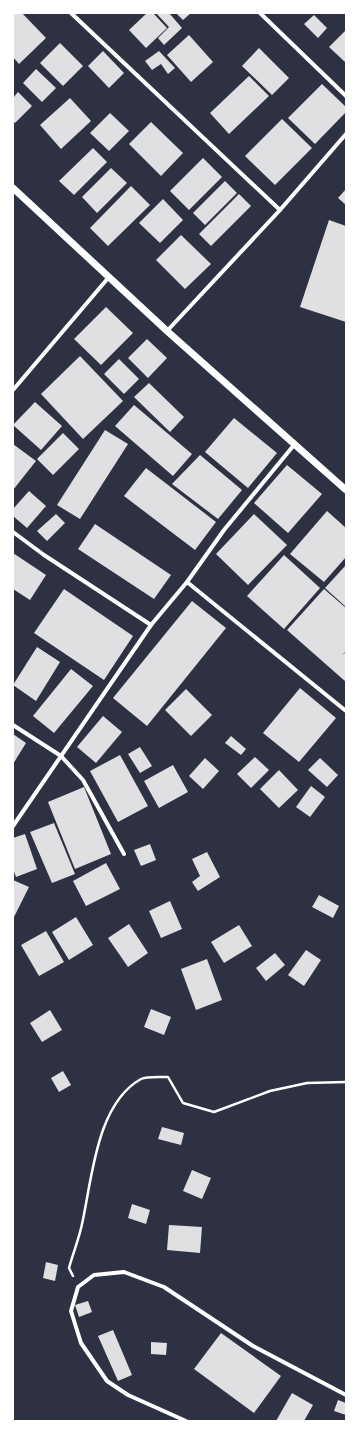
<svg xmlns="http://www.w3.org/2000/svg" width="359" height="1434" viewBox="0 0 359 1434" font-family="Manrope,sans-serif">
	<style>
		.building { fill: #e0e0e3 }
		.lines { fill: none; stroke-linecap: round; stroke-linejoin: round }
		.path { stroke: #fff; stroke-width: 2.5 }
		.minor { stroke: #fff; stroke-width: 4 }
		.tertiary { stroke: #fff; stroke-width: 7 }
	</style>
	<rect width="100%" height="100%" fill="#2d3142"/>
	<g class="building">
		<path d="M13,13H22L46,38L19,64L13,57Z"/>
		<path d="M147,13H153L167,28L146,48L129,30Z"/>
		<path d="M156,13H169L182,28L164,45L158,38L169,27Z"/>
		<path d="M176,13H191L183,20Z"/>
		<path d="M314,15L327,28L318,38L304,24Z"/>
		<path d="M346,30V61L345,62L329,47Z"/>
		<path d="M189,35L213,62L191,82L167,55Z"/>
		<path d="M60,43L83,66L63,86L40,63Z"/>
		<path d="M259,48L289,78L272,95L242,66Z"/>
		<path d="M103,51L124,73L109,88L88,66Z"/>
		<path d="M159,51L175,68L168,74L161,64L152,70L145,61Z"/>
		<path d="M36,69L56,88L42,102L23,83Z"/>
		<path d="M249,76L269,96L229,134L210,113Z"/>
		<path d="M322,84L346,107V112L315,144L288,118Z"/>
		<path d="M18,92L32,106L15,123L13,121V98Z"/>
		<path d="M70,98L91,121L61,149L40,125Z"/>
		<path d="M110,113L129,131L109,151L90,133Z"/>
		<path d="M282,119L312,148L275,185L245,156Z"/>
		<path d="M151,122L183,153L161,176L129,144Z"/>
		<path d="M93,148L107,162L74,195L59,181Z"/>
		<path d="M203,158L222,177L189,210L170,191Z"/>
		<path d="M111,168L127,183L97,213L82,197Z"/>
		<path d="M225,181L237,193L205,225L193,213Z"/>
		<path d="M131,186L150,205L108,246L90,228Z"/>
		<path d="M346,189V205L338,198Z"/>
		<path d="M239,194L251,206L211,246L199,234Z"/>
		<path d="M163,199L183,220L160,243L139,223Z"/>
		<path d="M329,220L346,226V322L300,307Z"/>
		<path d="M181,235L211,264L185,289L156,260Z"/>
		<path d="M106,307L133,333L101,365L74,339Z"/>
		<path d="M147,339L167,358L148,378L128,358Z"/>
		<path d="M80,356L123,401L83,439L41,394Z"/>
		<path d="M119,359L139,379L124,394L104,374Z"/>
		<path d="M149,383L184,417L170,432L134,397Z"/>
		<path d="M35,402L62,426L41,450L13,425Z"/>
		<path d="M134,405L192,454L173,476L115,426Z"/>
		<path d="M234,418L277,453L248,488L205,452Z"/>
		<path d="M105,430L128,444L80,519L57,505Z"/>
		<path d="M63,433L79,449L53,475L37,459Z"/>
		<path d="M13,444L36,461L13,490Z"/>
		<path d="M200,455L242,490L218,519L172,484Z"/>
		<path d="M287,465L322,494L288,533L254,503Z"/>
		<path d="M146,468L216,522L195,550L124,496Z"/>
		<path d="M29,491L46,506L27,528L13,516V509Z"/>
		<path d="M327,511L346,528V557L324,582L290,554Z"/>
		<path d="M56,514L65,523L47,541L37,531Z"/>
		<path d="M254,514L287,545L248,585L216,554Z"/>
		<path d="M95,524L171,575L154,599L78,549Z"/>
		<path d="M13,553L46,575L30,600L13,589Z"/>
		<path d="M284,555L320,588L284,629L247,596Z"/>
		<path d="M346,565V607L325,588Z"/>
		<path d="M64,589L133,636L104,680L34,633Z"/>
		<path d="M324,589L346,608V651L342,655L346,652V682L287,630Z"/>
		<path d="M192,601L226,628L147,726L113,698Z"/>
		<path d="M37,647L60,662L36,701L13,685Z"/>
		<path d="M71,669L93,686L54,733L33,716Z"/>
		<path d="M300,688L336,718L299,762L263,733Z"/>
		<path d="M186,689L212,715L191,736L165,710Z"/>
		<path d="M103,716L122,732L96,763L77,747Z"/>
		<path d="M13,734L26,743L13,764Z"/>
		<path d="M231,736L246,749L241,755L225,743Z"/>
		<path d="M140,747L152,766L140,773L128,754Z"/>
		<path d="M120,755L148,806L118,822L90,771Z"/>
		<path d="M255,757L269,770L251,788L237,774Z"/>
		<path d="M205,758L219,771L203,789L189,776Z"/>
		<path d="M320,758L338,775L327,787L308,770Z"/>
		<path d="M173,765L188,792L159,808L144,781Z"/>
		<path d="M279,770L298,790L279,808L260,789Z"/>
		<path d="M311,786L325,797L310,817L296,807Z"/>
		<path d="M84,787L111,854L75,869L48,802Z"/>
		<path d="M54,823L75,874L52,883L30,832Z"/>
		<path d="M25,834L37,869L16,877L13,869V838Z"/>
		<path d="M150,844L156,860L141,866L134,850Z"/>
		<path d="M207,852L220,877L198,891L192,882L200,876L192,859Z"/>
		<path d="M106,863L120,889L86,906L73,881Z"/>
		<path d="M13,880L29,887L13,919Z"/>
		<path d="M319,895L339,906L333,918L312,907Z"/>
		<path d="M170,901L182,929L161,938L149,911Z"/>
		<path d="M76,917L93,945L69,960L52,932Z"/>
		<path d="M129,924L148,953L128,967L108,938Z"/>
		<path d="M239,925L252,946L224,963L211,942Z"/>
		<path d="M46,931L64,962L39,976L21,945Z"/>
		<path d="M306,950L321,960L304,986L288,975Z"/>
		<path d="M275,953L285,965L266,981L256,968Z"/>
		<path d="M207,959L222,1000L196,1010L181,969Z"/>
		<path d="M151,1009L171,1017L164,1035L144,1027Z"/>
		<path d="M50,1010L62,1030L42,1042L30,1023Z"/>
		<path d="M63,1071L71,1085L59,1092L51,1078Z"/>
		<path d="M162,1127L184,1133L181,1145L158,1139Z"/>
		<path d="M192,1170L211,1178L202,1199L183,1191Z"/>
		<path d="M132,1204L150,1210L146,1224L128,1218Z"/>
		<path d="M169,1225L202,1227L200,1253L167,1250Z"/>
		<path d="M46,1262L58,1265L55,1281L43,1278Z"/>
		<path d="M88,1301L92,1312L79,1317L75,1305Z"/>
		<path d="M113,1330L132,1375L118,1381L98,1336Z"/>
		<path d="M221,1333L281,1376L254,1413L194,1369Z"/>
		<path d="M151,1342L167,1343L166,1355L151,1354Z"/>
		<path d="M292,1393L313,1405L304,1421H276Z"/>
		<path d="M338,1400L346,1403V1415L334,1411Z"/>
	</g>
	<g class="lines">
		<path class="path" d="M73,1276L69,1268C73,1253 79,1239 82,1224C92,1180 96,1104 141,1079C147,1076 160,1077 168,1077L183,1103L214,1112L270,1091L307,1083L346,1082"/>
		<g class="minor">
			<path d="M71,13L280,210"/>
			<path d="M260,13L346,96"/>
			<path d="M167,331L280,210L346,134"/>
			<path d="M13,390L109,277"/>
			<path d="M13,532L44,555L151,625"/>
			<path d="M187,582L346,711"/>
			<path d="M13,725L61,756L83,780L124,854"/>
			<path d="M13,826L151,625L187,582L224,530L294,445"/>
			<path d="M186,1421L128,1395L107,1381L81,1343L71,1311L78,1287L94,1275L124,1272L164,1287L253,1346L346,1395"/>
		</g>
		<path class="tertiary" d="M13,188L167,331L346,490"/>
	</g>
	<rect width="359" height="1434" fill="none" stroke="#ffffff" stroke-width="28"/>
</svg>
